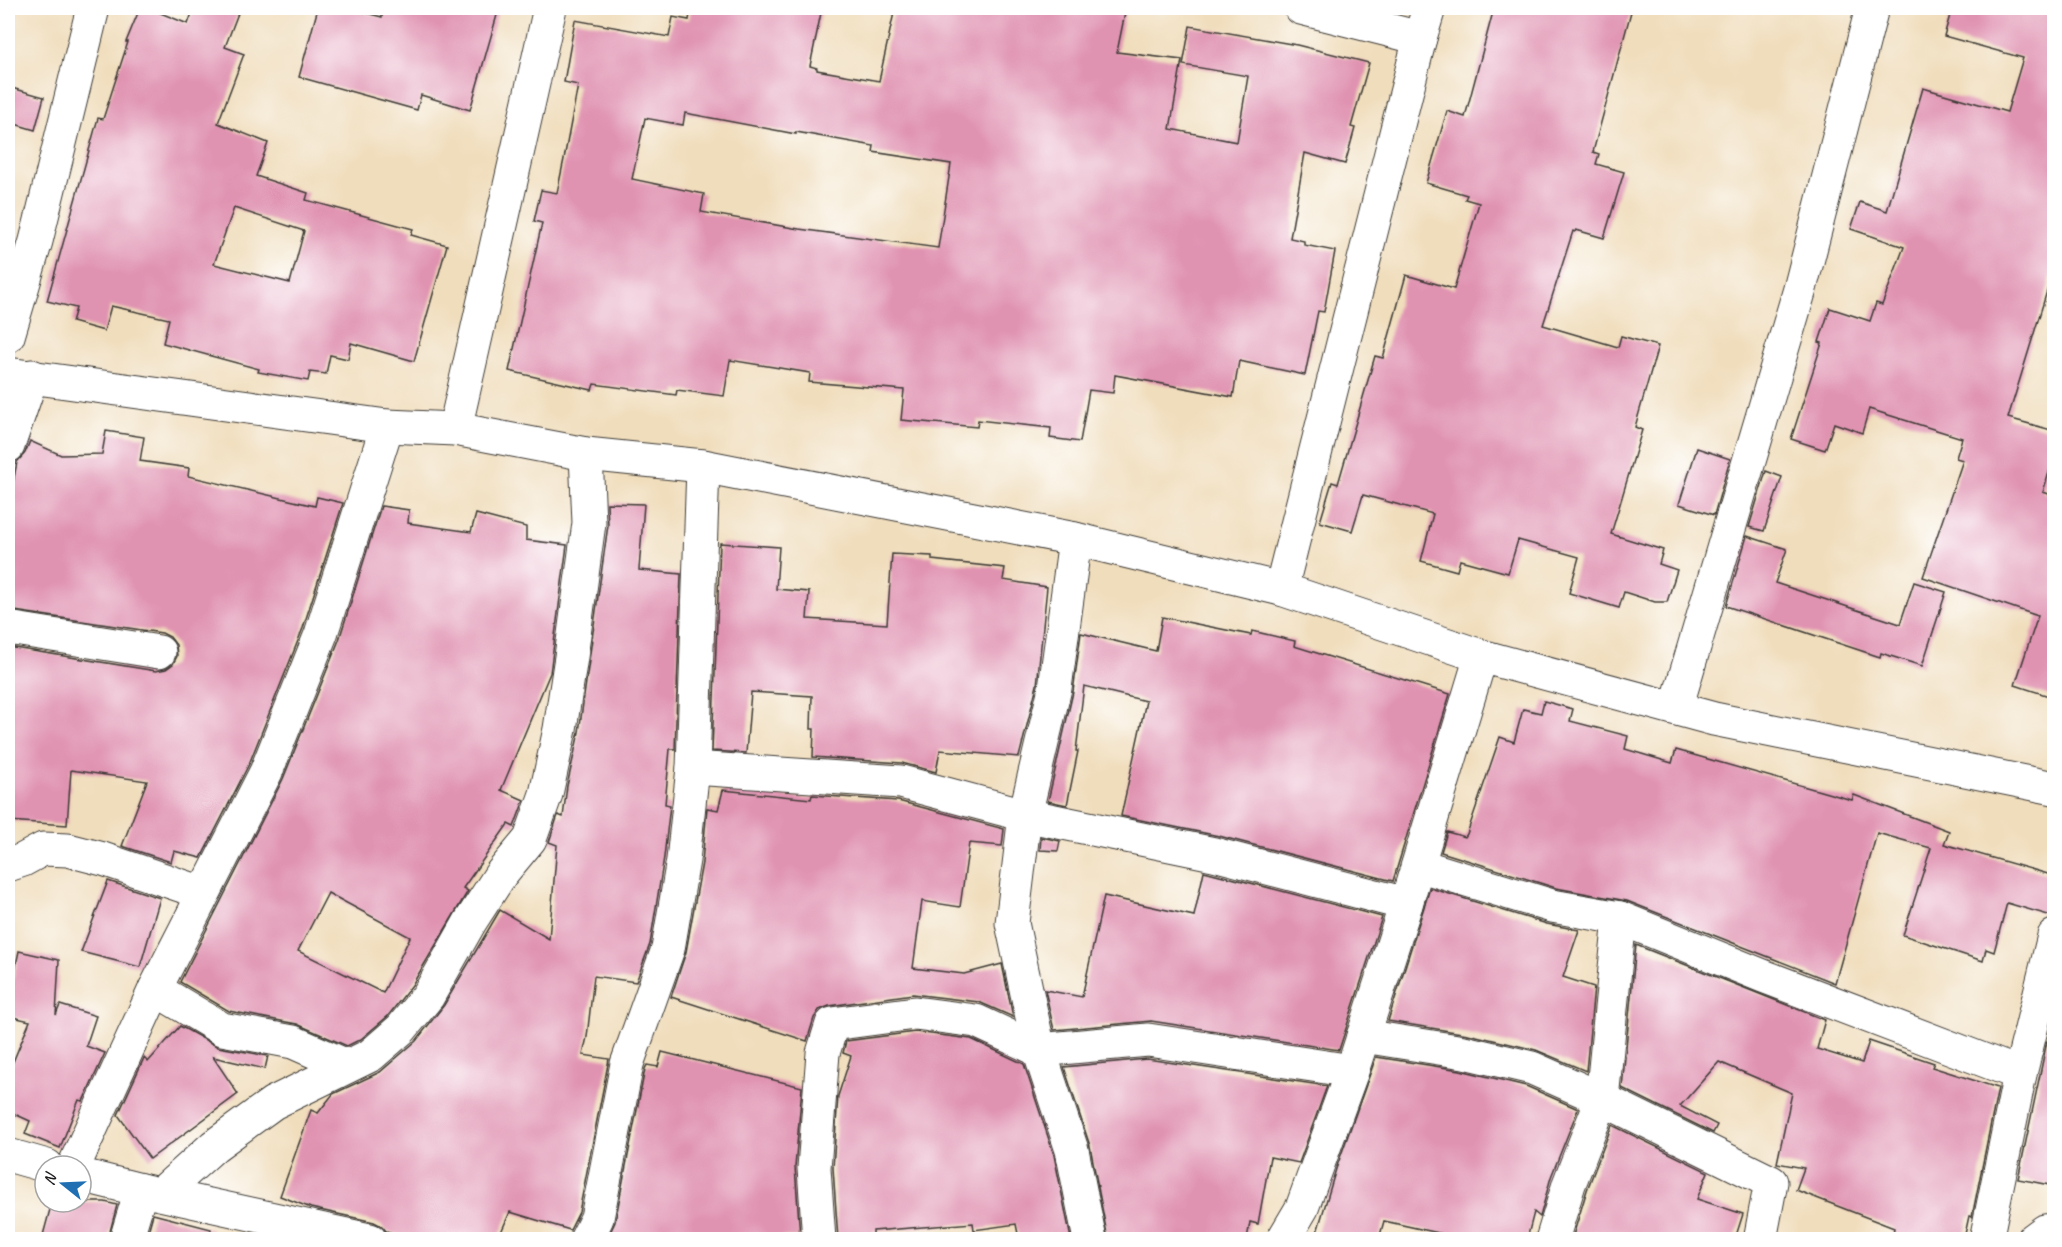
<svg xmlns="http://www.w3.org/2000/svg" width="2062" height="1247" viewBox="0 0 2062 1247" font-family="Caveat,sans-serif">
	<style>
		.building { fill: #e093b1; fill-rule: evenodd }
		.lines { fill: none; stroke-linecap: round; stroke-linejoin: round }
		.minor-casing { stroke: #3c3934; stroke-width: 35 }
		.minor { stroke: #fff; stroke-width: 33 }
	</style>
	<rect width="100%" height="100%" fill="#fff"/>
	<filter id="ink" filterUnits="userSpaceOnUse"><feTurbulence type="fractalNoise" baseFrequency=".0167" numOctaves="2"/><feDisplacementMap in="SourceGraphic" scale="12" xChannelSelector="R" yChannelSelector="G"/><feConvolveMatrix kernelMatrix="1 2 1 2 8 2 1 2 1" color-interpolation-filters="sRGB"/></filter>
	<filter id="wash" filterUnits="userSpaceOnUse"><feTurbulence type="fractalNoise" baseFrequency=".008" numOctaves="4" result="noise"/><feDisplacementMap in="SourceGraphic" scale="24" xChannelSelector="R" yChannelSelector="G"/><feGaussianBlur stdDeviation="1.35" result="paint"/><feColorMatrix in="noise" values="0 0 0 0 0 0 0 0 0 0 0 0 0 0 0 0 0 1.4 0 .05"/><feComposite in="paint" operator="in"/></filter>
	<g filter="url(#wash)">
		<rect width="100%" height="100%" fill="#f0ddbc"/>
		<g id="blocks">
			<g class="building">
				<path d="M140,8H148L188,24L194,8H240L225,47L244,54L218,123L268,143L256,176L308,193L306,200L413,229L411,235L447,245L414,361L351,343L348,359L330,355L326,374L310,372L308,381L258,372L259,369L163,343L169,319L111,306L104,331L72,322L76,308L47,301L98,118L103,119L128,42H126ZM234,208L304,231L290,283L214,264Z"/>
				<path d="M318,8H347L382,17L383,8H499L470,110L421,95L417,110L299,77Z"/>
				<path d="M691,8H822L810,66L817,68V70L879,81L895,8H1126L1117,52L1182,60L1170,129L1237,142L1248,76L1183,65L1190,26L1297,45L1369,63L1351,127L1355,128L1345,164L1305,153L1290,238L1304,241V245L1335,251L1324,312L1318,311L1305,375L1239,361L1233,397L1115,375L1113,393L1089,390L1080,442L1050,438L1051,428L978,420L977,427L901,420L904,390L809,382L810,373L730,360L724,396L677,390L676,395L594,384L592,390L509,371L542,223L534,221L541,190L557,193L564,159L578,85L564,82L575,20L669,37L673,17L689,20ZM685,113L796,134V132L874,146L873,152L951,164L938,248L799,229L701,212L704,194L632,179L645,118L683,125Z"/>
				<path d="M1494,8H1632L1593,152L1599,154L1596,164L1624,172L1604,238L1576,230L1575,232L1573,231L1543,325L1618,347L1621,336L1658,346L1635,427L1642,430L1611,534L1663,550L1659,564L1677,570L1667,602H1655L1624,592L1619,608L1569,593L1579,557L1518,540L1508,573L1460,560L1457,571L1421,561L1433,514L1363,495L1352,531L1320,522L1332,482L1338,484L1375,356L1383,358L1406,275L1454,289L1479,203L1465,199L1467,195L1426,183L1447,111L1465,117Z"/>
				<path d="M1952,8H2055V265L2008,418L2055,431V453L2043,492L2055,496V698L2015,685L2038,616L1923,577L1963,460L1956,458L1962,438L1869,409L1862,433L1834,423L1825,450L1791,439L1822,343L1819,342L1830,308L1870,321L1876,303L1882,305L1904,247L1851,229L1860,202L1887,211L1923,88L2007,112L2023,58L1944,36Z"/>
				<path d="M8,87L44,97L35,130L8,122Z"/>
				<path d="M106,431L144,437L140,461L189,468L188,476L315,506L317,497L343,503L303,628L249,764L201,858L174,851L171,862L122,846L147,781L71,770L67,825L8,821V647L156,671L166,669L173,664L177,656L176,645L170,637L162,633L8,610V509L17,462L25,453L30,441L61,455L102,454Z"/>
				<path d="M1697,448L1730,459L1714,515L1679,504Z"/>
				<path d="M1766,471L1782,477L1764,531L1749,527Z"/>
				<path d="M607,503L644,504L639,570L681,574L675,749H670L665,804L670,805L664,857L650,944L636,982L594,976L587,1037L583,1055L609,1059L579,1212L570,1230L510,1212L498,1239H413L386,1231L382,1226L374,1222L311,1208L280,1196L311,1110L318,1113L333,1094L380,1072L416,1041L444,1005L500,910L549,939L557,845L549,842L558,815L563,817L567,786L579,732L608,525Z"/>
				<path d="M381,506L409,510L408,523L471,532L476,514L526,527V540L567,545L550,673L501,790L524,800L514,827L508,824L463,888L468,891L412,985L388,1016L361,1039L347,1046L297,1024L229,1011L180,982L283,779L339,640ZM328,893L410,937L383,993L298,951Z"/>
				<path d="M1747,536L1787,549L1775,583L1900,624L1914,582L1946,592L1922,666L1881,653L1880,657L1726,606Z"/>
				<path d="M720,543L779,547L776,589L809,592L807,619L887,624L892,554L932,556V560L1005,568L1003,580L1047,587L1037,685L1019,757L940,750L936,772L902,763L813,757L814,729H811L812,696L751,692L746,753L712,751Z"/>
				<path d="M1162,617L1251,635L1252,631L1295,641L1294,646L1450,694L1393,881L1219,836L1121,816L1146,701L1084,686L1076,751H1078L1067,805L1048,801L1073,692L1081,633L1156,651Z"/>
				<path d="M1544,701L1573,709L1570,721L1628,736L1625,749L1672,763L1676,750L1852,800L1854,795L1949,831L1944,844L2055,876V917L2007,903L1994,952L1986,949L1983,961L1903,935L1931,848L1877,833L1835,983L1627,901L1556,888L1441,852L1447,832L1465,837L1467,834L1500,737L1514,742L1523,709L1541,713Z"/>
				<path d="M723,790L811,799L812,795L898,801L1004,829L1002,846L969,843L960,907L922,901L913,968L964,974L1002,964L1013,1017L979,1002L913,994L829,1006L819,1010L814,1018L807,1041L671,997L686,952L702,863L707,808L718,810Z"/>
				<path d="M1041,837L1060,841L1058,851L1040,850Z"/>
				<path d="M1204,871L1382,917L1339,1050L1151,1021L1054,1030L1045,990L1082,997L1104,896L1194,916Z"/>
				<path d="M108,881L160,898L140,967L81,952Z"/>
				<path d="M1430,888L1547,924L1579,930L1563,977L1594,987L1586,1071L1536,1050L1468,1034L1388,1021Z"/>
				<path d="M1636,945L1825,1020L1817,1049L1862,1063L1869,1041L1934,1063L1932,1067L1998,1088L1972,1217L1969,1216L1964,1239H1892L1894,1228L1796,1190L1804,1168L1777,1163L1792,1093L1719,1062L1680,1106L1717,1125L1713,1133L1622,1088Z"/>
				<path d="M19,951L59,960L56,1015L60,1005L96,1016L86,1046L105,1053L83,1101L79,1100L60,1148L25,1134L30,1121L8,1111V1074L30,1021L8,1016V1003Z"/>
				<path d="M180,1026L218,1047L268,1056L265,1069L213,1057L238,1094L150,1159L118,1115L144,1058L148,1062Z"/>
				<path d="M915,1032L971,1039L1024,1064L1054,1155L1071,1239H1019L1016,1224L974,1230L973,1223L873,1231V1239H838L833,1168L838,1096L851,1056L843,1053L846,1041Z"/>
				<path d="M2047,1041L2055,1042V1186L2018,1179Z"/>
				<path d="M662,1052L802,1087L795,1167L800,1237L607,1239L615,1222L645,1069L647,1065L658,1067Z"/>
				<path d="M1376,1057L1460,1070L1526,1086L1578,1109L1551,1177L1540,1217L1534,1212L1527,1239H1466L1384,1221L1379,1239H1315L1336,1169Z"/>
				<path d="M1147,1059L1327,1086L1299,1163L1270,1157L1258,1224L1250,1222L1247,1239H1108L1090,1146L1064,1067Z"/>
				<path d="M1612,1125L1708,1172L1697,1199L1743,1214L1735,1239H1572L1587,1190Z"/>
				<path d="M52,1202H105L117,1205L108,1239H42Z"/>
				<path d="M153,1214L211,1229L210,1239H146Z"/>
			</g>
		</g>
	</g>
	<g filter="url(#ink)">
		<use href="#blocks" fill-opacity="0" stroke="#3c3934" stroke-width="1.5"/>
		<g class="lines">
			<g class="minor-casing">
				<g id="minor">
					<path d="M1301,8L1420,38"/>
					<path d="M8,336L36,241L93,8"/>
					<path d="M8,374L387,426L455,429L586,454L703,466L1075,539L1281,589L1481,656L1714,719L2054,788"/>
					<path d="M455,429L550,8"/>
					<path d="M8,446L32,376"/>
					<path d="M1075,539L1055,688L1025,815L1012,923L1039,1050L1072,1150L1090,1240"/>
					<path d="M1281,589L1420,38L1429,8"/>
					<path d="M8,628L159,652"/>
					<path d="M1676,708L1800,289L1872,8"/>
					<path d="M693,768L901,782L1025,815L1214,854L1406,904"/>
					<path d="M8,865L23,860L43,849L68,850L103,859L203,893"/>
					<path d="M1418,865L1552,906L1620,918L1763,976L2020,1074"/>
					<path d="M155,989L222,1029L293,1042L347,1066"/>
					<path d="M1363,1036L1464,1052L1532,1068L1602,1099L1771,1182L1760,1240"/>
					<path d="M8,1155L47,1166"/>
					<path d="M74,1166L155,989L266,772L321,634L387,426"/>
					<path d="M81,1175L141,1190L370,1240"/>
					<path d="M162,1193L214,1146L273,1103L371,1055L401,1029L428,996L470,922L501,874L530,839L546,794L560,729L571,657L589,523L586,454"/>
					<path d="M126,1240L141,1190"/>
					<path d="M586,1240L597,1218L627,1064L668,949L683,860L693,768L703,466"/>
					<path d="M819,1240L814,1168L823,1053L832,1024L915,1013L976,1021L1039,1050L1148,1040L1352,1071"/>
					<path d="M1283,1240L1302,1208L1352,1071L1406,904L1481,656"/>
					<path d="M1552,1240L1569,1184L1602,1099L1620,918"/>
					<path d="M1986,1240L2020,1074L2054,936"/>
					<path d="M2033,1240L2045,1231L2054,1230"/>
				</g>
			</g>
			<use href="#minor" class="minor"/>
		</g>
	</g>
	<rect width="2062" height="1247" fill="none" stroke="#fff" stroke-width="30"/>
	<g transform="translate(63 1184) rotate(288)"><circle r="28" fill="#ffffff" stroke="#a4a4a4" stroke-width="1.5"/>
	<path d="M0-4.5L10 22L0 15L-10 22Z" fill="#1f6fb2"/>
	<text y="-9" font-size="16" font-weight="bold" text-anchor="middle" fill="#1c1c1c">N</text>
	</g>
</svg>
